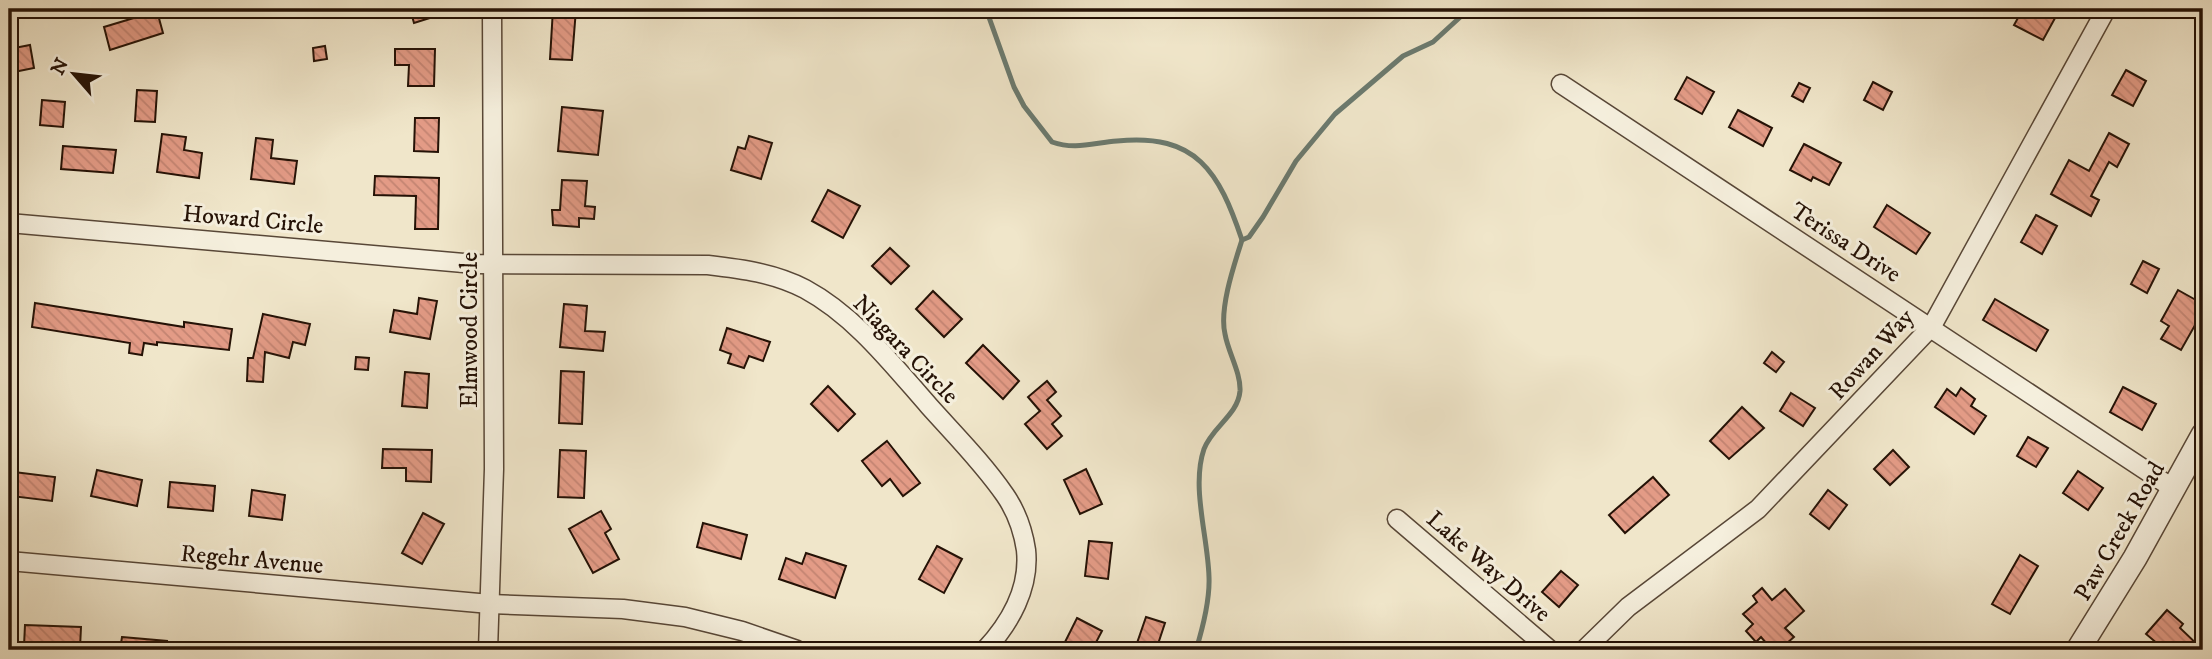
<svg xmlns="http://www.w3.org/2000/svg" width="2212" height="659" viewBox="0 0 2212 659" font-family="'IM FELL DW Pica',serif">
	<style>
		.lines { fill: none; stroke-linecap: round; stroke-linejoin: round }
		.stream { stroke: #6b7a6f; stroke-width: 5 }
		.building { fill: url(#building-back-hatch); stroke: #251206; stroke-width: 2 }
		.minor-casing { stroke: #584737; stroke-width: 21 }
		.tertiary-casing { stroke: #584737; stroke-width: 26 }
		.minor { stroke: #f5efdd; stroke-width: 18 }
		.tertiary { stroke: #f5efdd; stroke-width: 23 }
		.labels { text-anchor: middle; stroke-width: 6; stroke-linejoin: round; paint-order: stroke }
		.street-label { font-size: 24px; fill: #251206; stroke: #f5efdd }
	</style>
	<defs>
		<pattern id="building-back-hatch" width="6" height="6" patternUnits="userSpaceOnUse" patternTransform="scale(1.75)"><rect width="6" height="6" fill="#e39b86"/><path d="M-1 5l2 2M0 0l6 6M5-1l2 2" fill="none" stroke="#c38472"/></pattern>
	</defs>
	<rect width="100%" height="100%" fill="#f0e6ca"/>
	<filter id="stains"><feTurbulence type="fractalNoise" baseFrequency=".00286" numOctaves="4"/><feColorMatrix values="0 0 0 0 .2 0 0 0 0 .09 0 0 0 0 .02 0 0 0 .5 -.17"/></filter>
	<radialGradient id="worn" r=".72"><stop offset=".6" stop-color="#630" stop-opacity="0"/><stop offset="1" stop-color="#630" stop-opacity=".3"/></radialGradient>
	<g class="lines">
		<g class="stream">
			<path d="M986,9L1014,87L1024,106L1052,142C1075,150 1093,143 1117,141C1197,133 1219,172 1242,240"/>
			<path d="M1196,650C1203,627 1210,601 1209,577C1208,537 1191,487 1204,449C1212,427 1238,415 1240,391C1241,373 1228,352 1225,334C1219,309 1234,265 1242,240L1249,237L1263,217L1296,161L1335,114L1403,56L1433,42L1469,9"/>
		</g>
	</g>
	<g class="building">
		<path d="M410,9H449V12L414,23Z"/>
		<path d="M553,9H576L572,60L550,59Z"/>
		<path d="M2023,9H2060L2043,40L2014,25Z"/>
		<path d="M157,11L163,33L110,50L104,27Z"/>
		<path d="M30,45L34,68L9,73V49Z"/>
		<path d="M325,46L327,59L314,61L313,48Z"/>
		<path d="M395,49H435L434,86H408L409,65H395Z"/>
		<path d="M2126,70L2146,81L2133,106L2112,95Z"/>
		<path d="M1687,77L1714,92L1702,114L1675,99Z"/>
		<path d="M1873,82L1892,92L1883,110L1864,100Z"/>
		<path d="M1799,83L1810,88L1803,102L1792,96Z"/>
		<path d="M137,90L157,91L155,122L135,121Z"/>
		<path d="M42,100L65,102L63,127L40,125Z"/>
		<path d="M562,107L603,111L598,155L558,151Z"/>
		<path d="M1738,110L1772,128L1763,146L1729,127Z"/>
		<path d="M415,118H439L438,152L414,151Z"/>
		<path d="M2109,133L2129,144L2117,167L2109,162L2091,196L2099,200L2091,216L2051,194L2069,160L2089,171Z"/>
		<path d="M162,134L186,137L184,150L202,153L199,178L157,172Z"/>
		<path d="M749,136L772,143L761,179L731,170L738,147L745,149Z"/>
		<path d="M256,138L273,140L271,158L297,161L294,184L251,179Z"/>
		<path d="M1804,144L1841,163L1829,185L1813,177L1811,181L1790,170Z"/>
		<path d="M63,146L116,150L113,173L61,169Z"/>
		<path d="M375,176L439,178L438,229H415L416,196L374,195Z"/>
		<path d="M562,180L587,181L585,206L595,207L594,219L579,218V227L553,225L552,210H560Z"/>
		<path d="M828,190L860,206L843,238L812,221Z"/>
		<path d="M1887,205L1930,233L1916,254L1874,227Z"/>
		<path d="M2036,215L2057,226L2042,254L2021,242Z"/>
		<path d="M890,248L909,266L891,284L872,266Z"/>
		<path d="M2143,261L2159,269L2147,293L2131,284Z"/>
		<path d="M2178,290L2203,304V311L2181,350L2161,339L2169,326L2161,321Z"/>
		<path d="M933,291L962,319L944,337L916,309Z"/>
		<path d="M419,298L437,301L430,339L390,332L394,310L417,314Z"/>
		<path d="M1995,299L2048,330L2036,351L1983,320Z"/>
		<path d="M35,303L184,327V322L232,329L229,350L157,342V345L144,343L142,355L129,353L130,343L32,327Z"/>
		<path d="M564,304L587,306L585,331L605,332L603,351L560,347Z"/>
		<path d="M263,314L310,324L305,345L293,342L289,358L265,352L263,382L247,381L248,358H253Z"/>
		<path d="M727,328L770,342L763,361L749,356L744,368L728,363L731,354L720,350Z"/>
		<path d="M983,345L1019,381L1003,399L966,363Z"/>
		<path d="M1772,352L1784,362L1776,372L1764,363Z"/>
		<path d="M356,357L369,358L368,370L355,369Z"/>
		<path d="M561,371L584,372L582,424L559,423Z"/>
		<path d="M405,372L429,374L427,408L402,406Z"/>
		<path d="M1047,381L1056,392L1047,400L1061,416L1052,424L1062,436L1047,449L1025,424L1040,411L1028,397Z"/>
		<path d="M828,386L855,414L838,431L811,404Z"/>
		<path d="M2123,387L2156,404L2142,430L2110,412Z"/>
		<path d="M1961,388L1975,399L1971,406L1986,416L1974,434L1935,407L1947,389L1956,396Z"/>
		<path d="M1791,393L1815,408L1803,426L1780,411Z"/>
		<path d="M1742,407L1764,428L1729,459L1710,441Z"/>
		<path d="M2028,437L2048,448L2036,467L2017,456Z"/>
		<path d="M887,441L920,483L903,496L890,479L882,486L862,461Z"/>
		<path d="M383,449L432,450L431,482L406,481V468H382Z"/>
		<path d="M560,450L586,451L584,498L558,497Z"/>
		<path d="M1893,450L1909,467L1890,485L1874,469Z"/>
		<path d="M1086,469L1102,504L1080,514L1064,480Z"/>
		<path d="M97,470L142,480L137,506L91,496Z"/>
		<path d="M2078,471L2103,488L2088,510L2063,493Z"/>
		<path d="M14,472L55,477L52,501L11,496Z"/>
		<path d="M1653,477L1669,495L1625,533L1609,515Z"/>
		<path d="M170,482L215,486L213,511L168,507Z"/>
		<path d="M252,490L285,495L282,520L249,516Z"/>
		<path d="M1828,490L1847,505L1829,529L1810,514Z"/>
		<path d="M601,511L611,529L605,533L619,559L593,573L569,529Z"/>
		<path d="M423,513L444,524L422,564L402,553Z"/>
		<path d="M703,523L747,535L741,559L697,547Z"/>
		<path d="M1089,541L1112,543L1108,579L1085,576Z"/>
		<path d="M937,546L962,559L944,593L919,579Z"/>
		<path d="M806,553L846,566L835,598L779,579L786,558L802,564Z"/>
		<path d="M2020,555L2038,566L2010,614L1992,604Z"/>
		<path d="M1561,571L1578,585L1559,607L1542,592Z"/>
		<path d="M1762,588L1772,600L1785,589L1804,611L1785,628L1794,637L1779,650H1772L1761,637L1756,642L1746,631L1753,624L1743,614L1757,602L1753,596Z"/>
		<path d="M2167,610L2183,624L2180,628L2203,650H2165L2146,634Z"/>
		<path d="M1146,617L1165,623L1156,650L1136,646Z"/>
		<path d="M1077,618L1102,631L1092,650H1061Z"/>
		<path d="M25,625L81,627L80,648L24,646Z"/>
		<path d="M122,637L167,641L166,650H120Z"/>
	</g>
	<g class="lines">
		<g class="minor-casing">
			<g id="minor">
				<path d="M1561,84L2174,489"/>
				<path d="M9,223L475,264L708,265C742,269 774,273 805,289C855,316 892,364 929,406C955,435 983,463 1005,495C1016,511 1023,530 1026,550C1030,588 1010,623 985,650"/>
				<path d="M1397,519L1550,650"/>
				<path d="M9,561L490,604L623,609L685,617L742,631L797,650"/>
				<path d="M488,650L494,469L492,9"/>
				<path d="M1584,650L1628,607L1758,509L1932,326L2103,15"/>
			</g>
		</g>
		<g class="tertiary-casing">
			<path id="tertiary" d="M2078,650L2135,558L2203,435"/>
		</g>
		<use href="#minor" class="minor"/>
		<use href="#tertiary" class="tertiary"/>
	</g>
	<g class="labels">
		<g class="street-label">
			<text transform="translate(253 219) rotate(5)" y="8">Howard Circle</text>
			<text transform="translate(1846 242) rotate(33)" y="8">Terissa Drive</text>
			<text transform="translate(469 330) rotate(-90)" y="8">Elmwood Circle</text>
			<text transform="translate(906 349) rotate(46)" y="8">Niagara Circle</text>
			<text transform="translate(1871 354) rotate(-48)" y="8">Rowan Way</text>
			<text transform="translate(2119 531) rotate(-60)" y="8">Paw Creek Road</text>
			<text transform="translate(252 559) rotate(5)" y="8">Regehr Avenue</text>
			<text transform="translate(1489 566) rotate(41)" y="8">Lake Way Drive</text>
		</g>
	</g>
	<rect width="2212" height="659" fill="none" stroke="#f0e6ca" stroke-width="35"/>
	<rect x="10" y="10" width="2191" height="638" fill="none" stroke="#251206" stroke-width="3.5"/>
	<rect x="18" y="18" width="2177" height="624" fill="none" stroke="#251206" stroke-width="2"/>
	<g transform="translate(74 74) rotate(298)" stroke="#f5efdd" stroke-width="5" paint-order="stroke">
	<path d="M0-5L12 26L0 18L-12 26Z" fill="#251206"/>
	<text y="-10" font-size="19" font-weight="bold" text-anchor="middle" fill="#251206">N</text>
	</g>
	<rect width="100%" height="100%" filter="url(#stains)"/>
	<rect width="100%" height="100%" fill="url(#worn)"/>
</svg>
